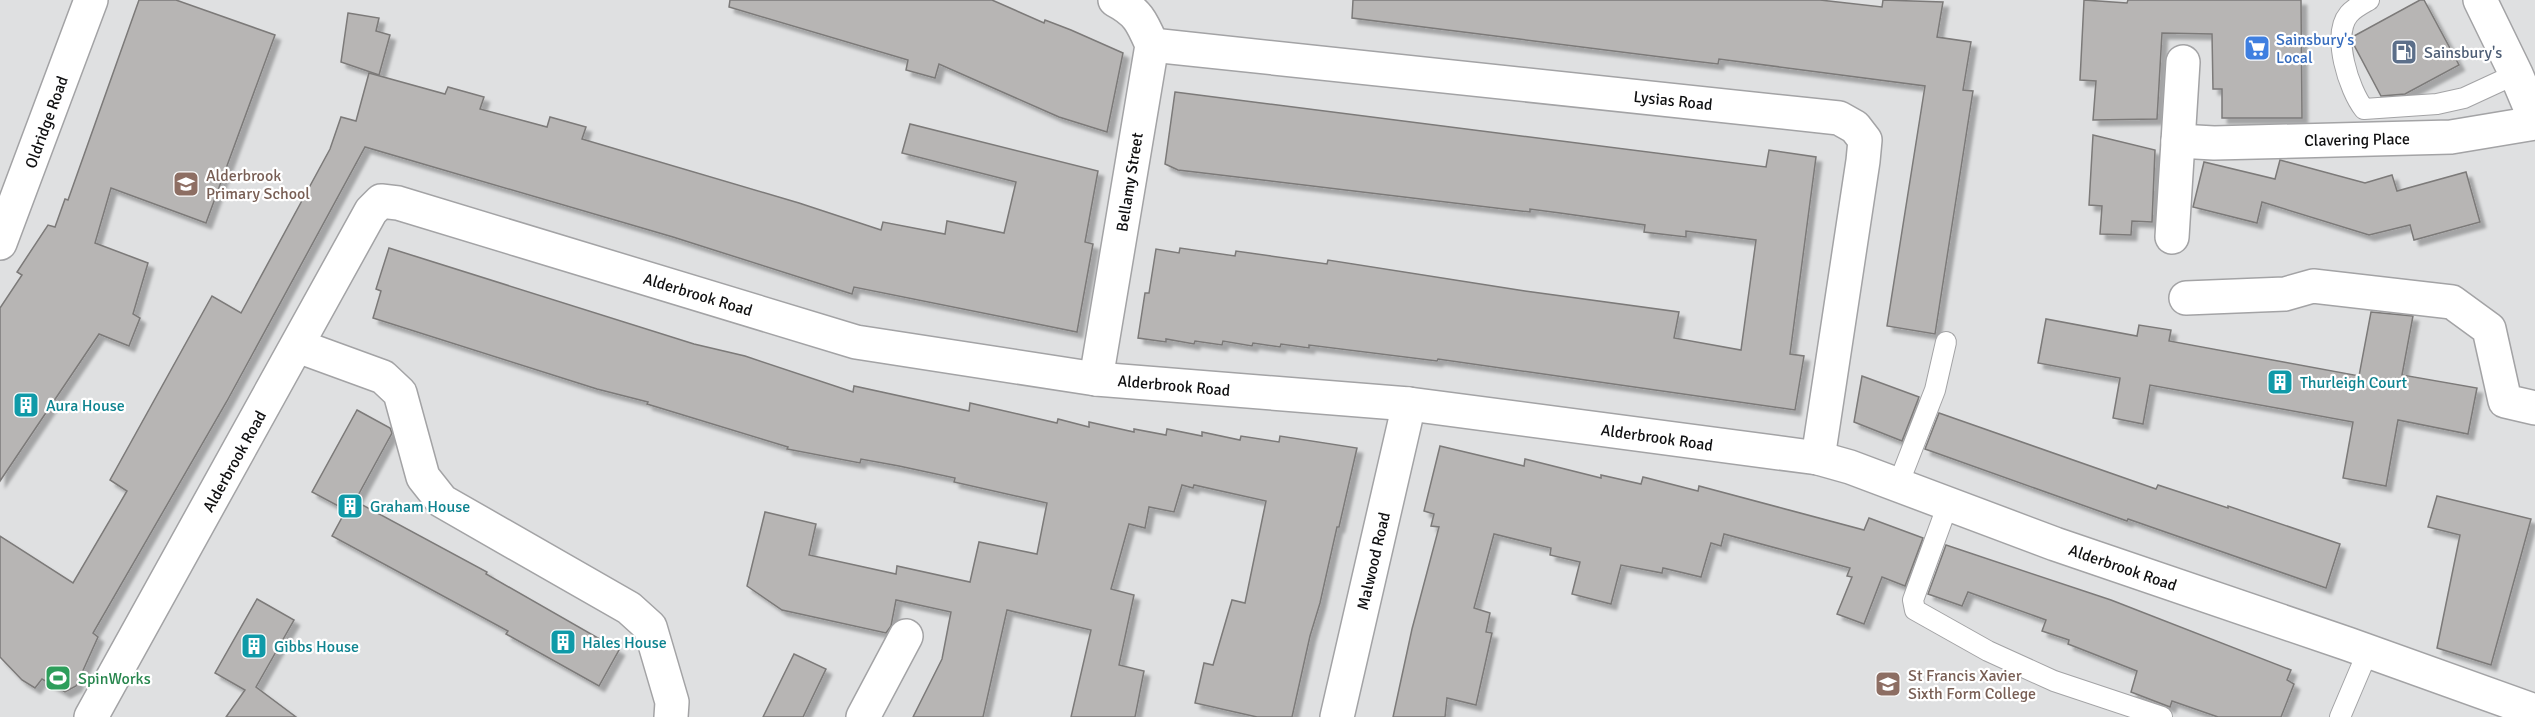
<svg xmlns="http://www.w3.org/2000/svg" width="2535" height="717" viewBox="0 0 2535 717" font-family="Signika,sans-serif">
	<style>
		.building { fill: #b7b5b4; stroke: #7c7a79; stroke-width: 1.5; filter: url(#shadow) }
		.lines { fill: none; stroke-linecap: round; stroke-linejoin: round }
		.service-casing { stroke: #a3a3a5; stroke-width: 22 }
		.minor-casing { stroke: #a3a3a5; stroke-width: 36 }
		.secondary-casing { stroke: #a3a3a5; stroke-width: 36 }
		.service { stroke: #fff; stroke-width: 20 }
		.minor { stroke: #fff; stroke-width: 33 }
		.secondary { stroke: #fff; stroke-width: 33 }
		.labels { text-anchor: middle; stroke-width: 4.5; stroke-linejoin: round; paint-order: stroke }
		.shop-label { font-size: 16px; fill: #366cbe; stroke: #fff; text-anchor: start }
		.service-label { font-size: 16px; fill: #4e5e75; stroke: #fff; text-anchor: start }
		.street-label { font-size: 16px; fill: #101011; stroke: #fff }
		.education-label { font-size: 16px; fill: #785e54; stroke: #fff; text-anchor: start }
		.culture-label { font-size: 16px; fill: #0d838f; stroke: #fff; text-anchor: start }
		.leisure-label { font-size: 16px; fill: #27864d; stroke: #fff; text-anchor: start }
	</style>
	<defs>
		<filter id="shadow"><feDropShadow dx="5.5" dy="5.5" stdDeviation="1.5" flood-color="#0004"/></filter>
	</defs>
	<rect width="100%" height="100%" fill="#dfe0e1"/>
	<g class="building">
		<path d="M139,0H176L275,35L206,223L111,188L95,243L148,263L133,314L140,318L129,346L99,334L0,481V308L22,275L17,272L48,225L55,227L65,199L68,200Z"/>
		<path d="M730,0H992L1044,23L1045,20L1071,30L1123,53L1107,132L1059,117L939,64L935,78L906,70L908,60L729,7Z"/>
		<path d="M1353,0H1820L1882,7L1883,0L1943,2L1937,37L1971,42L1963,90L1973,91L1935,334L1887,326L1925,86L1719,59L1718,64L1693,61L1352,18Z"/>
		<path d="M2084,0L2127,3L2128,0H2301L2302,118H2222V89H2213L2212,34L2162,33L2157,119L2093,120L2096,81L2080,80Z"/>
		<path d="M2420,0H2424L2459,65L2405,94L2381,96L2354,45V36Z"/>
		<path d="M348,13L379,18L376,31L390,35L379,75L341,62Z"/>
		<path d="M369,73L445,94L448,87L484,97L480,109L547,127L550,117L586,127L582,139L799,203L881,230L883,222L945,234L947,221L1004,233L1016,182L902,153L910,124L1098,171L1085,242L1093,244L1077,332L854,287L852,294L673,237L365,147L227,401L93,633L98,637L76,686L65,692L42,679L35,688L22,680L0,657V536L73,583L127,491L110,480L212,296L241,313L330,149L341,117L356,121Z"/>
		<path d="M1175,92L1766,167L1769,150L1816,157L1790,354L1804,356L1795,410L1438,359L1437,361L1309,345V348L1281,344L1280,347L1253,343L1252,346L1223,341L1222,345L1195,341L1194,344L1166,339V342L1138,338L1145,293H1149L1156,249L1179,253L1180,248L1235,256L1236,251L1327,264L1328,260L1525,291L1679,312L1674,338L1741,350L1756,240L1686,231V237L1644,232L1645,225L1560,213L1530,209V212L1178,170L1165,164Z"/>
		<path d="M2093,135L2155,150L2152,222L2132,221L2131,235L2100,234L2102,206L2089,205Z"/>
		<path d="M2280,160L2365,183L2392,175L2397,191L2466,172L2480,222L2414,240L2410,225L2369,235L2262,202L2257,223L2193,207L2204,162L2275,179Z"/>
		<path d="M389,248L694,344L745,356L853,392L854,386L969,411L970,403L1057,423L1058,419L1089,427V422L1134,432V429L1166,435L1167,429L1202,436V432L1240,440L1241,436L1279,442L1280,436L1357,448L1339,527H1337L1320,603L1310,636L1292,717H1257L1195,703L1204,663L1213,665L1232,600L1245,603L1266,501L1194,485L1193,488L1182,485L1174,512L1149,507L1145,528L1129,524L1111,589L1134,595L1119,665L1144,671L1135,717H1071L1091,630L1007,610L983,717H913L942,659L951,612L896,600L891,626L886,633L782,610L747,586L765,512L816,524L809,555L896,574L897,566L970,582L979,542L1037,554L1047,503L954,482L955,478L899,466L861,459L860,463L787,449L788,447L647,404L648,402L597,389L373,318L381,291L376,289Z"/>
		<path d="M2371,312L2413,316L2402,375L2477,388L2468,434L2398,420L2386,486L2343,478L2353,422L2150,385L2143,424L2113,418L2120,378L2038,363L2046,319L2137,336L2139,325L2171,330L2169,341L2359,376Z"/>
		<path d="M1862,376L1919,397L1902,441L1854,422Z"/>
		<path d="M357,410L390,428L392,433L355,501L487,572L486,574L619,650L599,686L506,634L508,631L332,536L346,510L312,492Z"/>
		<path d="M1939,413L2156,489L2158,485L2228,508V506L2340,544L2326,588L2128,519L2127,521L1925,449Z"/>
		<path d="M1440,446L1524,466L1525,459L1601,478V475L1641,484L1643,477L1698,491L1699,486L1864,530L1869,518L1923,538L1905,586L1882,577L1864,624L1837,614L1852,577L1847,576L1850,568L1724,534L1721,546L1711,543L1701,577L1663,568L1662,573L1621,565L1611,604L1572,594L1580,562L1550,555L1551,548L1494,534L1474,608L1490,613L1486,632L1492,633L1476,705L1447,698L1445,717H1393L1412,629L1439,527L1431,526L1434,514L1424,511Z"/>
		<path d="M2437,496L2531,519L2491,665L2437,648L2460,535L2428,527Z"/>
		<path d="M1946,545L2111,600L2291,670L2287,680L2294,684L2281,717H2218L2172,701L2170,707L2131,692L2137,671L2068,644L2069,640L2042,631L2046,620L1968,592L1962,606L1928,594Z"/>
		<path d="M257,599L294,620L256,687L296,717H226L245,690L215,673Z"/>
		<path d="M794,654L826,669L803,717H763Z"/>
	</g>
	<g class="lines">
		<g class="service-casing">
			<g id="service">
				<path d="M2369,0C2362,4 2354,8 2349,14C2331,35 2349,90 2364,109L2437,104L2464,98L2516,74"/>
				<path d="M1898,485L1935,390L1946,342"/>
				<path d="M1948,504L1913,600L1915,610L1988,651L2054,681L2162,717"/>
				<path d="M2340,717L2368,651"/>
			</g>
		</g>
		<g class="minor-casing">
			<g id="minor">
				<path d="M1152,45L1839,118L1855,127L1865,140L1863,161L1818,458"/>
				<path d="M2178,141L2214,143L2451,137L2535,123"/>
				<path d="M2172,237L2183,62"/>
				<path d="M0,243L91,0"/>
				<path d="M2186,298L2285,294L2313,286L2452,302L2489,329L2505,401L2535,408"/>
				<path d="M298,346L383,377L400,393L423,477L442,501L629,608L650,627L672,702L671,717"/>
				<path d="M1096,379L1152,45C1142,22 1138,12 1115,0"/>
				<path d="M91,717L371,211L381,201L398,203L856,342L1096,379L1409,404L1818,458L1850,467L2055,544L2348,644L2535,711"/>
				<path d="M863,717L906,636"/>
				<path d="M1337,717L1409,404"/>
			</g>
		</g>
		<g class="secondary-casing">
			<path id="secondary" d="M2480,0L2516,74L2535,119"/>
		</g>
		<use href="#service" class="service"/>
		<use href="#minor" class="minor"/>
		<use href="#secondary" class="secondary"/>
	</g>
	<defs>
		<g id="supermarket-square" transform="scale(1.35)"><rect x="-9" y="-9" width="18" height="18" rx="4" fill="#3f7fe0" stroke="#fff"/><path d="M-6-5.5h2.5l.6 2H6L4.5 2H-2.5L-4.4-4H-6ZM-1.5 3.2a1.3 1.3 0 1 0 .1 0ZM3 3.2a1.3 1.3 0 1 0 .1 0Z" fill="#fff"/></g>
		<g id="fuel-square" transform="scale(1.35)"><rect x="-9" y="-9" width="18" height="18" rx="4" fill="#5c6f8a" stroke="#fff"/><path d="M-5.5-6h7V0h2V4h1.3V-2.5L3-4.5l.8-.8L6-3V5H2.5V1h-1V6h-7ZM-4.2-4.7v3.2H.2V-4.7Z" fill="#fff"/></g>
		<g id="school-square" transform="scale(1.35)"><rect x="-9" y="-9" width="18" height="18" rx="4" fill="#8d6e63" stroke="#fff"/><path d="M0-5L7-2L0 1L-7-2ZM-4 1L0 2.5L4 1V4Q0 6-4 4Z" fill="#fff"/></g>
		<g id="building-square" transform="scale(1.35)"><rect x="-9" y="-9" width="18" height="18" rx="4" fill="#0f9aa8" stroke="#fff"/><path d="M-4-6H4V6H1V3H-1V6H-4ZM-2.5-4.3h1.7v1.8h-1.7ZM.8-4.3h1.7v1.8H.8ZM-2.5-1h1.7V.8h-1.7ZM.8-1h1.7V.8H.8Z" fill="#fff"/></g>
		<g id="stadium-square" transform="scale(1.35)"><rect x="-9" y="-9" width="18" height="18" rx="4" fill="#2e9e5b" stroke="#fff"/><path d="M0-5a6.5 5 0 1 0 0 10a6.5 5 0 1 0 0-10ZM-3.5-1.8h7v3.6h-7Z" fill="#fff"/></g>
		<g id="university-square" transform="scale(1.35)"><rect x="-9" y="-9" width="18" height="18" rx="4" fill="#8d6e63" stroke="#fff"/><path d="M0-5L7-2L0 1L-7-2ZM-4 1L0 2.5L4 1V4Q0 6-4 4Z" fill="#fff"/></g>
	</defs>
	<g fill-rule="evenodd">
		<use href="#supermarket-square" x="2257" y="48"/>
		<use href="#fuel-square" x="2404" y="52"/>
		<use href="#school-square" x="186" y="184"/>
		<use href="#building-square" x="2280" y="382"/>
		<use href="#building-square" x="26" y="405"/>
		<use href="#building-square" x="350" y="506"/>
		<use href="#building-square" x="563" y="642"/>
		<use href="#building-square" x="254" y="646"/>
		<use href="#stadium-square" x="58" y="678"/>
		<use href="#university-square" x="1888" y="684"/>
	</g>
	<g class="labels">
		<g class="shop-label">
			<text x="2276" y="45">Sainsbury's<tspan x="2276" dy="18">Local</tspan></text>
		</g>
		<g class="service-label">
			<text x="2424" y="58">Sainsbury's</text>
		</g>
		<g class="street-label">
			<text transform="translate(1673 100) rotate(6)" y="6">Lysias Road</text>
			<text transform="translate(46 122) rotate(-70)" y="6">Oldridge Road</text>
			<text transform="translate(2357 139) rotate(-1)" y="6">Clavering Place</text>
			<text transform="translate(1129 182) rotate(-81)" y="6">Bellamy Street</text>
			<text transform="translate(698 294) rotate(17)" y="6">Alderbrook Road</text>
			<text transform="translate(1174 385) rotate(5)" y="6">Alderbrook Road</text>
			<text transform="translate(1657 437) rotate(8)" y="6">Alderbrook Road</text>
			<text transform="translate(234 461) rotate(-61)" y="6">Alderbrook Road</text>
			<text transform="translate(1373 561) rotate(-77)" y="6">Malwood Road</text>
			<text transform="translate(2123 567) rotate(19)" y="6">Alderbrook Road</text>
		</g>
		<g class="education-label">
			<text x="206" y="181">Alderbrook<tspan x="206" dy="18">Primary School</tspan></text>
			<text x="1908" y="681">St Francis Xavier<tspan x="1908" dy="18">Sixth Form College</tspan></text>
		</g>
		<g class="culture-label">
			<text x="2300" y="388">Thurleigh Court</text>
			<text x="46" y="411">Aura House</text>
			<text x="370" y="512">Graham House</text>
			<text x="582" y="648">Hales House</text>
			<text x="274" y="652">Gibbs House</text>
		</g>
		<g class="leisure-label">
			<text x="78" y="684">SpinWorks</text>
		</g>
	</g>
</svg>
